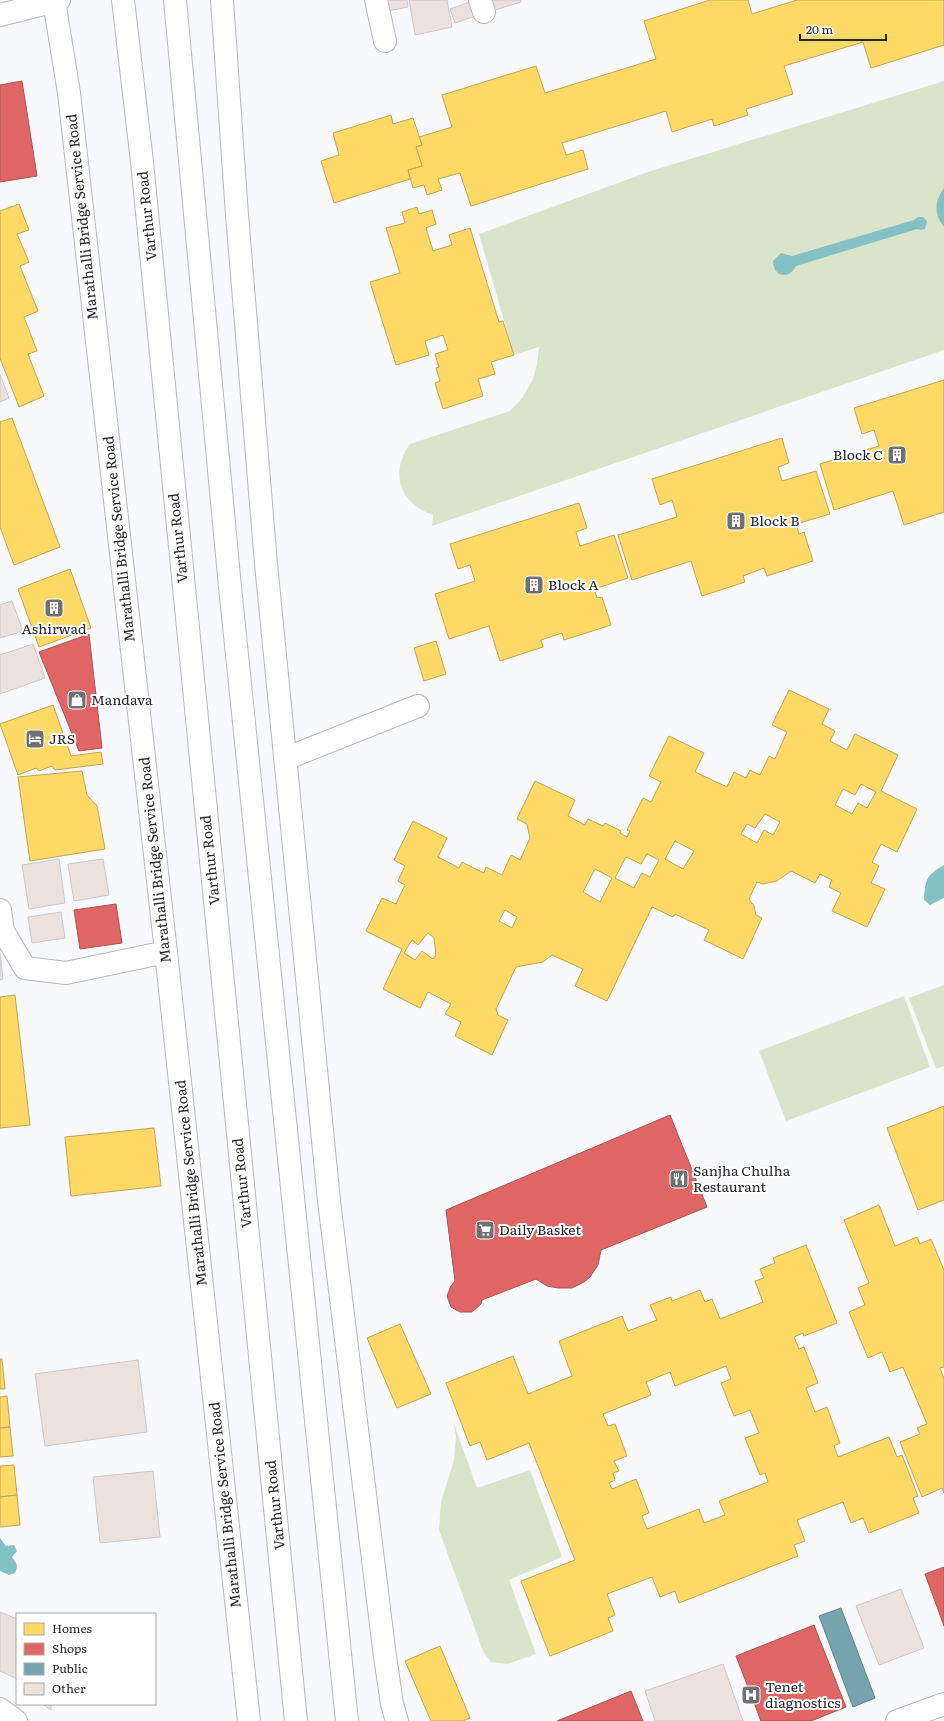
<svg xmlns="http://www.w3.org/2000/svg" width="944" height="1721" viewBox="0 0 944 1721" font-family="Literata,serif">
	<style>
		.green { fill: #d9e4ca }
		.water { fill: #83c1c4 }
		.homes { fill: #ffd966; stroke: #bea354; fill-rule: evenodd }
		.shops { fill: #e06666; stroke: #a85354 }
		.public { fill: #76a5af; stroke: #5e7f87 }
		.building { fill: #ebe2de; stroke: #cac8c9 }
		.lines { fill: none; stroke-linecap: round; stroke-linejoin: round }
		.minor-casing { stroke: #b7b8bc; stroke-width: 24 }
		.tertiary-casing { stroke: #b7b8bc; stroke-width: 24 }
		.primary-casing { stroke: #b7b8bc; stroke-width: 24 }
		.minor { stroke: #fefeff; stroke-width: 22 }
		.tertiary { stroke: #fefeff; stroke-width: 22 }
		.primary { stroke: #fefeff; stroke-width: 22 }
		.labels { text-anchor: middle; stroke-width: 4; stroke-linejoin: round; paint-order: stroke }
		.street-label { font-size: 14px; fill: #25262a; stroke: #fff }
		.poi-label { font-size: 14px; fill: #25262a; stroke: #fff; text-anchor: start }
	</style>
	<rect width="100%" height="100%" fill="#f8f9fd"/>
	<g class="green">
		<path d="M944,81V350L432,526L433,515C400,504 389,473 410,444L510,411L523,397L533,379L537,364L539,347L514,355L479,234L648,172Z"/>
		<path d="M944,985V1066L936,1069L909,998Z"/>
		<path d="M904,996L930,1067L786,1121L759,1051Z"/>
		<path d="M453,1421L477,1488L530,1470L562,1557L509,1580L536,1654L507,1664L491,1662L483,1651L439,1530L441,1502L454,1460L456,1436Z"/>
	</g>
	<g class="water">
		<path d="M944,188V227C934,215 934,201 944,188Z"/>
		<path d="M918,217H923L927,221L925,229L921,230L917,229L796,266C789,280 773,277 773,261L781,253L792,256L914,220Z"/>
		<path d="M944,865V898L930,905L924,900C925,880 926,875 944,865Z"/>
		<path d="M0,1538L6,1546L14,1545L17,1551L12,1557C16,1563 19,1565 15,1573L9,1575L0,1571Z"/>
	</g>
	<g class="homes">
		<path d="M710,0H748L752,14L797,0H944V45L871,68L863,42L784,66L793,94L746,109L748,115L714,126L712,119L672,132L666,111L562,143L566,155L583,150L588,169L471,206L460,173L438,179L442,190L427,195L424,185L413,188L408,170L422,166L416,147L422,145L419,137L452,127L442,95L536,66L545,93L656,59L644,21Z"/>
		<path d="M391,115L393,124L413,118L422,145L416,147L422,166L408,170L410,179L334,203L321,161L339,155L333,133Z"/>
		<path d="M19,204L29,230L17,234L29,262L20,266L38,311L24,317L37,351L28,354L44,396L19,407L0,358V211Z"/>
		<path d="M417,207L419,214L432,210L436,224L426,228L433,251L452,245L449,235L470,228L499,322L503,321L514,355L491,362L495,374L478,379L483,396L443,409L435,383L440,381L436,368L439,367L435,354L448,350L443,335L425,341L429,355L396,365L370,282L400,273L386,228L405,223L402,212Z"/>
		<path d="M944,380V512L904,525L893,491L834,510L820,464L879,446L874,430L862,434L854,408Z"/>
		<path d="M12,418L60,547L14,565L0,527V422Z"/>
		<path d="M782,438L789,463L778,467L782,481L816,471L830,514L796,524L799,534L804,532L813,561L767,576L764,568L743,576L745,582L702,596L691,561L632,580L618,535L677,517L672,500L660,505L652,479Z"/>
		<path d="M579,503L587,528L576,532L580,546L614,535L628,578L594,589L597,598L602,597L611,625L564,640L562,633L541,640L543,647L500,661L489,626L449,639L435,594L475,581L470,565L458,569L450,544Z"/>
		<path d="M70,569L91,628L39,647L18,589Z"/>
		<path d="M436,641L446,674L424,681L414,648Z"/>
		<path d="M789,690L829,709L822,724L835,731L830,741L847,750L855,734L898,755L881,791L917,809L897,852L881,844L872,862L879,866L871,883L885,889L867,927L832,911L841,893L829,887L832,880L820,874L815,883L791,871L777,881L763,884L757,882L749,899L754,906L756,915L762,918L743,959L704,940L709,930L675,914L673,917L652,907L607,1001L575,986L583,969L552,955L543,962L516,967L496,1009L498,1015L508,1020L492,1055L455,1036L461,1022L445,1014L451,1004L428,992L420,1008L383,989L402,949L366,931L382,898L396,904L405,885L398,881L405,866L394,860L413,821L447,838L438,857L459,868L462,862L484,873L486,867L502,875L511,855L520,860L530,838L527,824L517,819L535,781L575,800L568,816L585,825L588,819L603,826L605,823L621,831L620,833L627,837L630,831L627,830L643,798L651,802L661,782L649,776L669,736L704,753L695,772L727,787L734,772L746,778L750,770L760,775L769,756L775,759L787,732L772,725ZM861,784L876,792L867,808L858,803L852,814L835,805L843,789L855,795ZM765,814L780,822L773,835L764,830L757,843L741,834L747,824L755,828ZM675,841L694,851L683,869L665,859ZM647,854L659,860L650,877L642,873L634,888L615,878L626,857L641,864ZM595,869L612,878L600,902L583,892ZM505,910L517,917L512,928L499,921ZM428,933L434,938L436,955L433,959L422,951L415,960L404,953L412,940L418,945Z"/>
		<path d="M53,705L71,756L101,752L103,764L55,770L52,766L39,771L36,768L18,775L0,724Z"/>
		<path d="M82,771L87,795L97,806L105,849L30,861L18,777Z"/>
		<path d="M15,995L30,1125L0,1128V997Z"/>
		<path d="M944,1106V1200L918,1210L887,1128Z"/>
		<path d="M154,1128L161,1186L71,1196L65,1137Z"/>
		<path d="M879,1205L895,1246L917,1237L920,1244L931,1239L944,1270V1367L940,1368L944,1379V1493L942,1488L922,1497L900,1442L920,1434L917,1428L927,1424L903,1367L890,1372L882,1352L868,1358L849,1312L865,1305L858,1288L869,1283L844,1220Z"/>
		<path d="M806,1245L837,1323L804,1336L803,1333L794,1337L799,1349L804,1347L818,1383L806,1388L815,1412L827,1407L840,1443L834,1446L838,1457L889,1437L897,1457L902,1455L918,1496L913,1498L919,1513L869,1533L863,1518L851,1523L843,1502L797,1520L805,1541L794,1545L798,1556L679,1603L675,1591L660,1597L652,1577L607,1594L615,1615L608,1618L613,1631L550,1656L521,1581L575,1560L529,1443L487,1460L480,1442L470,1446L446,1383L513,1356L528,1394L572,1376L559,1341L622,1316L628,1331L657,1320L650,1305L671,1297L672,1301L700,1290L705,1302L712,1299L720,1319L763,1302L755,1281L764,1278L760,1269L775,1263L773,1258ZM726,1366L731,1379L721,1383L734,1416L750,1410L759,1433L745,1438L760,1475L765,1473L768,1482L719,1501L725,1515L704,1523L699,1509L647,1529L642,1516L649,1513L636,1479L612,1489L609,1483L615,1480L613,1473L619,1471L614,1461L627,1456L615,1424L608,1426L603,1414L651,1395L646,1382L670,1372L675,1386Z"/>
		<path d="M400,1324L431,1394L397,1408L367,1338Z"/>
		<path d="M0,1359H2L5,1389H0Z"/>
		<path d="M7,1396L10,1427L0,1428V1397Z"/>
		<path d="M10,1427L13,1456L0,1457V1428Z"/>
		<path d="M14,1465L17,1495L0,1497V1466Z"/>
		<path d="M17,1495L20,1525L0,1527V1497Z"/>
		<path d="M440,1646L470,1718L463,1721H431L405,1661Z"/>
	</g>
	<g class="shops">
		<path d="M22,81L37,176L0,182V85Z"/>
		<path d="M89,634L102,748L79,751L39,652Z"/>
		<path d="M116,904L122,943L80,949L74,910Z"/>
		<path d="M670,1115L707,1207L601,1250L598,1265L590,1277L584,1282L572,1288H558L547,1286L536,1279L482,1300L481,1304L472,1312H460L451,1307L447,1296L451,1286L455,1281L446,1210Z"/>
		<path d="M944,1567V1626L925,1574Z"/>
		<path d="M814,1625L846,1707L811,1721H761L736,1656Z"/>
		<path d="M631,1691L643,1721H557Z"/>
	</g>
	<path class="public" d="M841,1608L875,1698L853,1707L819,1616Z"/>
	<g class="building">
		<path d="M386,0H407L408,7L388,11Z"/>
		<path d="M409,0H447L452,27L415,35Z"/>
		<path d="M475,0L482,14L455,23L450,9Z"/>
		<path d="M492,0H521V2L495,10Z"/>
		<path d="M0,374L9,398L0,402Z"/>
		<path d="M12,601L23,631L0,638V605Z"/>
		<path d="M33,644L45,678L0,694V655Z"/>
		<path d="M59,859L65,903L29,909L22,865Z"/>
		<path d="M103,859L109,895L74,901L68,864Z"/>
		<path d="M61,912L65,938L32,943L28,917Z"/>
		<path d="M0,953L3,979L0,980Z"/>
		<path d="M138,1360L147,1432L45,1446L35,1374Z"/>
		<path d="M153,1471L160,1537L100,1543L93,1477Z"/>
		<path d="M901,1589L924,1648L879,1665L856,1606Z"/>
		<path d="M0,1612L17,1619V1679L0,1671Z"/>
		<path d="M723,1664L743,1721H655L645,1691Z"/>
		<path d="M42,1704H51V1710Z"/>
	</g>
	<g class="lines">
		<g class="minor-casing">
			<g id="minor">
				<path d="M376,0L385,41"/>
				<path d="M480,0L484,12"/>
				<path d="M285,759L418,706"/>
				<path d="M0,910L3,931L25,968L66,973L166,952"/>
				<path d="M897,1721L944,1704"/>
			</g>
		</g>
		<g class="tertiary-casing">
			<g id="tertiary">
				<path d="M222,0L237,215L266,564L329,1201L384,1649L392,1704L397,1721"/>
				<path d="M54,1L69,93L166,952L249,1721"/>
				<path d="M0,15L59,0"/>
				<path d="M0,1709L16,1721"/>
			</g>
		</g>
		<g class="primary-casing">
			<g id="primary">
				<path d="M123,0L142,162L296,1721"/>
				<path d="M175,0L230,587L347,1721"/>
			</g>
		</g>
		<use href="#minor" class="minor"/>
		<use href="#tertiary" class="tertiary"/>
		<use href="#primary" class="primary"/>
	</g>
	<defs>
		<g id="building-square" transform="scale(1)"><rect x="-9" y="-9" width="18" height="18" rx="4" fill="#6f7074" stroke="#fff"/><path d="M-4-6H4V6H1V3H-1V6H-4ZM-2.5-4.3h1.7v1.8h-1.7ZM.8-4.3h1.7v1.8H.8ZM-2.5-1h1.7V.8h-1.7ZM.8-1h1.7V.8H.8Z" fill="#fff"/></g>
		<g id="shop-square" transform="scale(1)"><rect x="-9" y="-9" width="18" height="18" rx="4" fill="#6f7074" stroke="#fff"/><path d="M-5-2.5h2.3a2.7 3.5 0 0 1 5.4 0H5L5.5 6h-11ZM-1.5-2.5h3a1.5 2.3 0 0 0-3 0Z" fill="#fff"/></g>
		<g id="hotel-square" transform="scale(1)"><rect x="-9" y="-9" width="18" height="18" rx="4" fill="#6f7074" stroke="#fff"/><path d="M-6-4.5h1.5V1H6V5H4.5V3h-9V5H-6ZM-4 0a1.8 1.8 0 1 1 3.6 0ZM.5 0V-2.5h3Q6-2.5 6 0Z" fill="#fff"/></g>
		<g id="restaurant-square" transform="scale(1)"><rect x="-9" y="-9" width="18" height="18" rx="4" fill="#6f7074" stroke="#fff"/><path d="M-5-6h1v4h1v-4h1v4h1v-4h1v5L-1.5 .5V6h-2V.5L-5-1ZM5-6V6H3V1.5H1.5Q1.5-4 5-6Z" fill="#fff"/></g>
		<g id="supermarket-square" transform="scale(1)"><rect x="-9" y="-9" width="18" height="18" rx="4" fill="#6f7074" stroke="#fff"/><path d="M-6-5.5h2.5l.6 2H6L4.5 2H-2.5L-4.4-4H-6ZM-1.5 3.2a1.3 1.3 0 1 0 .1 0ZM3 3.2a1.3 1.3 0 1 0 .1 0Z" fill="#fff"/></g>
		<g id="hospital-square" transform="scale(1)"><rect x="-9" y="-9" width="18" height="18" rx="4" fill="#6f7074" stroke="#fff"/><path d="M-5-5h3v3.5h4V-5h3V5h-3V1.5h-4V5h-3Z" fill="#fff"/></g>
	</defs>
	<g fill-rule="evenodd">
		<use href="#building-square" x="897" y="455"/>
		<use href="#building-square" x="736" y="521"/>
		<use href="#building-square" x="534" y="585"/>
		<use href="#building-square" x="54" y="608"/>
		<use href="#shop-square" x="77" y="700"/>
		<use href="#hotel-square" x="35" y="739"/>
		<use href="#restaurant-square" x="679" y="1179"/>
		<use href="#supermarket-square" x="485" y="1230"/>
		<use href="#hospital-square" x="751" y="1695"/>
	</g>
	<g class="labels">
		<g class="street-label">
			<text transform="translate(147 216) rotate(-96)" y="5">Varthur Road</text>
			<text transform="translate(82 217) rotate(-96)" y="5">Marathalli Bridge Service Road</text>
			<text transform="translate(178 538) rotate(-96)" y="5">Varthur Road</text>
			<text transform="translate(119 539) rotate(-96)" y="5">Marathalli Bridge Service Road</text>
			<text transform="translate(155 860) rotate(-96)" y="5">Marathalli Bridge Service Road</text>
			<text transform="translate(210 860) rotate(-96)" y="5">Varthur Road</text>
			<text transform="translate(191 1183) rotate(-96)" y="5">Marathalli Bridge Service Road</text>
			<text transform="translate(242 1183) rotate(-96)" y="5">Varthur Road</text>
			<text transform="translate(225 1505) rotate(-96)" y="5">Marathalli Bridge Service Road</text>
			<text transform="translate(275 1505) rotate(-96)" y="5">Varthur Road</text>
		</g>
		<g class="poi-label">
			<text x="883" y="460" text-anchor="end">Block C</text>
			<text x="750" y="526">Block B</text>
			<text x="548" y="590">Block A</text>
			<text x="54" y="634" text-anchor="middle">Ashirwad</text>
			<text x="91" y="705">Mandava</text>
			<text x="49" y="744">JRS</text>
			<text x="693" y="1176">Sanjha Chulha<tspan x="693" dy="16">Restaurant</tspan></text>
			<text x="499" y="1235">Daily Basket</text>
			<text x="765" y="1692">Tenet<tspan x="765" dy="16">diagnostics</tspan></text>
		</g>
	</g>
	<rect x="16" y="1613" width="140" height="92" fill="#ffffff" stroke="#a8a8aa"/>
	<rect x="24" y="1623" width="20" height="12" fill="#ffd966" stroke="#a8a8aa"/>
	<text x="52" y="1633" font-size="12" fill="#25262a">Homes</text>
	<rect x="24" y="1643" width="20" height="12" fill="#e06666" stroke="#a8a8aa"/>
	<text x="52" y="1653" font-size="12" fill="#25262a">Shops</text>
	<rect x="24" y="1663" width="20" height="12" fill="#76a5af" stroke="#a8a8aa"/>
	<text x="52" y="1673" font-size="12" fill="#25262a">Public</text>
	<rect x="24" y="1683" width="20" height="12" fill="#ebe2de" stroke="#a8a8aa"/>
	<text x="52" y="1693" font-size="12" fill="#25262a">Other</text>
	<path d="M800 34v6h86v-6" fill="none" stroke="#25262a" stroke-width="2"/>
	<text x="806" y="34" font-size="12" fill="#25262a" stroke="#ffffff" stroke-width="3" paint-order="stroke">20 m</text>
</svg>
